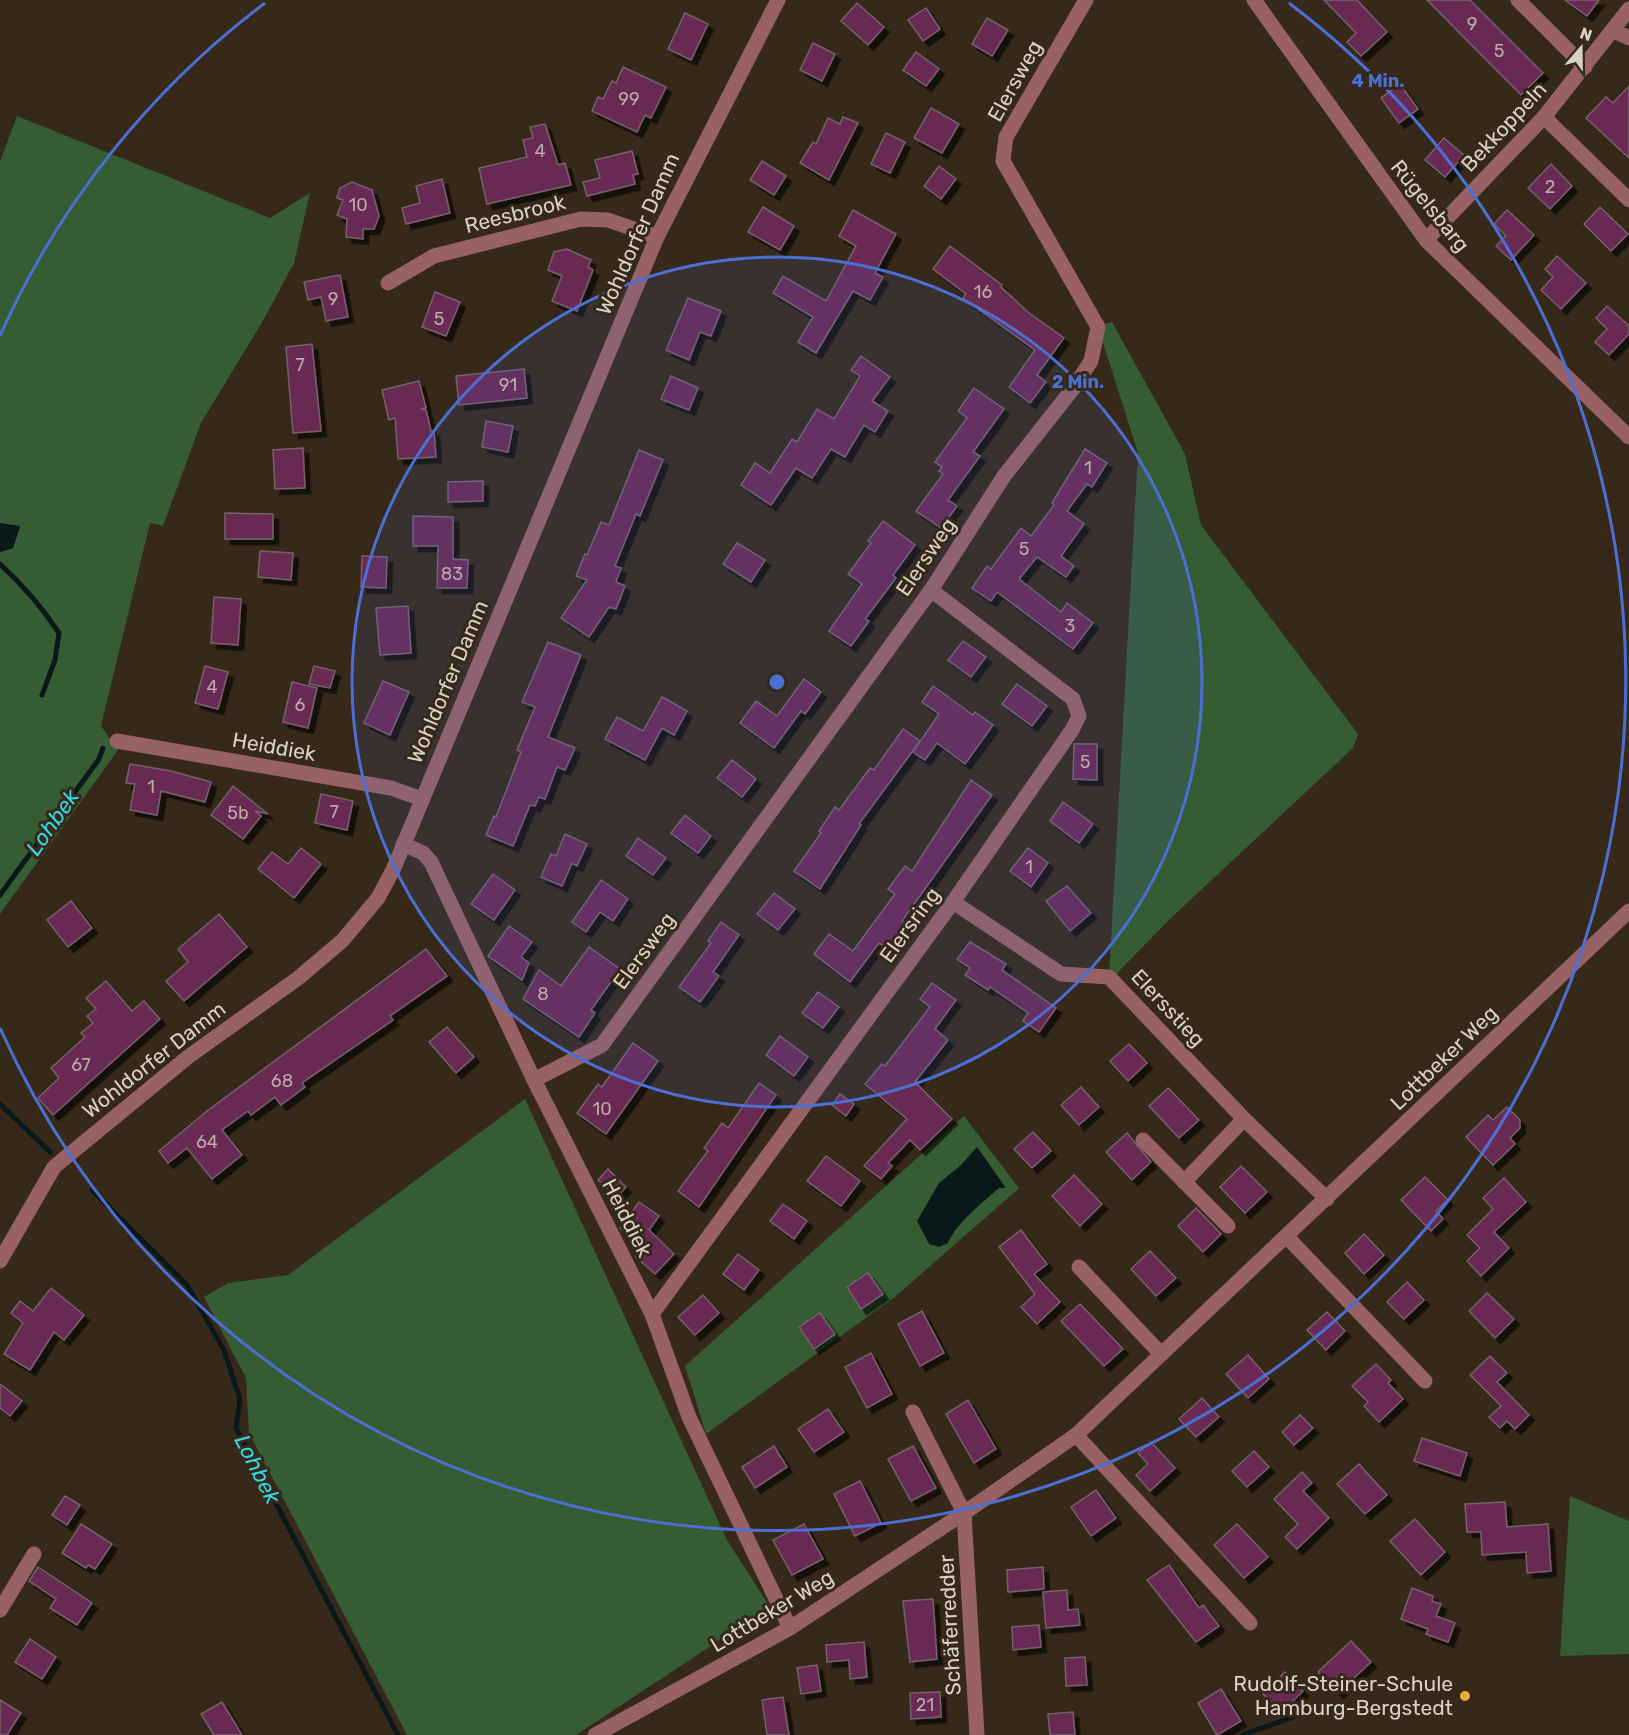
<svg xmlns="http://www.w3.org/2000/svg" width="1629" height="1735" viewBox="0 0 1629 1735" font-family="Rubik,sans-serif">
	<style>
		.green { fill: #355c33 }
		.water { fill: #0a1819 }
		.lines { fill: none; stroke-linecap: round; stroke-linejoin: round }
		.stream { stroke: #0a1819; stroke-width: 5 }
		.building { fill: #682c52; stroke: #75606c; stroke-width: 1.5; filter: url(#shadow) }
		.minor { stroke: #986165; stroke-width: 15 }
		.ring { fill: none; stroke: #4c6fd4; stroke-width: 3 }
		.poi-dot { fill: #e7ac36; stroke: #36291a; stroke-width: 2 }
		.labels { text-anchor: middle; stroke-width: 6; stroke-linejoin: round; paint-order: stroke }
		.number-label { font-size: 18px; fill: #bda8aa }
		.street-label { font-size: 21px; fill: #d9d1c7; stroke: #36291a }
		.poi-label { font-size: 21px; fill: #d9d1c7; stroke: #36291a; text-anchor: end }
		.water-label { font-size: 22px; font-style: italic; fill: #34d8e5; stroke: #36291a }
		.centre { fill: #4c6fd4; stroke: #36291a; stroke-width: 3 }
		.ring-label { font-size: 18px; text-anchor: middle; font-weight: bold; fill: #4c6fd4; stroke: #36291a; stroke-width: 6; stroke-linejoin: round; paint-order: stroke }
	</style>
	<defs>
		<filter id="shadow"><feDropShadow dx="5.5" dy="5.5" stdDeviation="0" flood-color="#0009"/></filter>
	</defs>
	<rect width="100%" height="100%" fill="#36291a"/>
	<g class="green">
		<path d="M17,116L270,218L310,193L294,263L264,319L201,423L163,526L150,523L101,726L118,750L0,914V552L13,548L20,527L0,523V162Z"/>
		<path d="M1112,322L1185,454L1201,525L1358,734L1353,748L1171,918L1120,970L1113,981L1109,977L1138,453L1098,327Z"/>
		<path d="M525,1099L727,1540L770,1607L576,1735H407L249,1433L246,1378L204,1297L228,1283L288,1275Z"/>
		<path d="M964,1116L1019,1188L896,1296L706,1434L685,1366Z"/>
		<path d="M1570,1496L1629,1521V1654L1560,1656Z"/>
	</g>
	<g class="water">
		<path d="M0,523L20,526L13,548L0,552Z"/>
		<path d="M977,1147L1006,1188H999C981,1204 957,1222 948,1243L939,1247L929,1244L917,1221L939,1183L961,1165Z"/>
	</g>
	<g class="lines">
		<g class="stream">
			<path d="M0,564C23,585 42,607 59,633L55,660L42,695"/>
			<path d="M0,895L99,759L103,748"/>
			<path d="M0,1104L50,1152"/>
			<path d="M92,1190L187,1285L224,1350L240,1399L236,1428L398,1735"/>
			<path d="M1242,1735L1319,1708"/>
		</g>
	</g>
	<g class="building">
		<path d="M1324,0H1357L1387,32L1361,56L1347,42L1356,33Z"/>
		<path d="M1427,0H1470L1543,73L1521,95Z"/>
		<path d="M1565,0H1599L1587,16Z"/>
		<path d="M857,3L884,27L868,45L841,21Z"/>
		<path d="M926,8L940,29L923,41L908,20Z"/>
		<path d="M685,13L708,24L691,60L668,49Z"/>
		<path d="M987,18L1008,30L992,56L972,44Z"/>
		<path d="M813,43L835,54L822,81L800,70Z"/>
		<path d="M916,52L939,69L926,86L903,70Z"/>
		<path d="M623,67L666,87L651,118L645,115L637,132L592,111L598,97L603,99L612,81L616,83Z"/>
		<path d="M1400,84L1418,109L1399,123L1381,98Z"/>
		<path d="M1629,86V158L1586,118L1606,97L1613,103Z"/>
		<path d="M931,108L959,124L942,153L914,138Z"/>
		<path d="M843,117L858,123L829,180L800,163L813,142L816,144L828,118L840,124Z"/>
		<path d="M545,124L558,165L565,163L571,185L487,204L479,168L527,157L523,140L533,138L530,127Z"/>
		<path d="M886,133L905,142L890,173L871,164Z"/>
		<path d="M1444,138L1464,155L1445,177L1425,160Z"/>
		<path d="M632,151L638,174L633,175L635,184L587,196L583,182L600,178L595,160Z"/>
		<path d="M762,161L786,176L774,195L750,180Z"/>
		<path d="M1551,164L1572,186L1550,209L1528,188Z"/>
		<path d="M939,166L956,179L941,199L924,186Z"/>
		<path d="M442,179L450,213L406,224L402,208L420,203L416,186Z"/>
		<path d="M352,182L372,190L379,216L374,229H363V239L346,237L347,219L337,215L343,200L337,198L340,188Z"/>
		<path d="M763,207L794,226L780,250L748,232Z"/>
		<path d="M1600,207L1628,234L1611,251L1584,224Z"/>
		<path d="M853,210L896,234L875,273L883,277L870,300L853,291L816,353L798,342L813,317L773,293L783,276L826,301L856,246L839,236Z"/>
		<path d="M1507,210L1534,235L1511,260L1496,246L1506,236L1494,224Z"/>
		<path d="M950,246L1002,285L1001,287L1029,313L1064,338L1037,375L1046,382L1030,403L1009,387L1035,350L963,298L966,294L933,269Z"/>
		<path d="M567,249L591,260L588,267L593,270L577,311L552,301L562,276L548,270L554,252Z"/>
		<path d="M1557,256L1586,283L1561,309L1541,290L1553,277L1545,269Z"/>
		<path d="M340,275L348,317L326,321L321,297L308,300L304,282Z"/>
		<path d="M435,292L460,302L446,336L422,327Z"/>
		<path d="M688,298L721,311L711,336L700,332L689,360L666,350Z"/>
		<path d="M1607,306L1629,326V334L1609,355L1595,342L1607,329L1596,318Z"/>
		<path d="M312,344L321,431L293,433L286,347Z"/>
		<path d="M861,356L890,377L872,401L888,411L875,432L864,425L845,457L831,449L812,478L796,468L771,505L741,485L755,463L770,473L792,439L797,442L817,409L834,419L860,376L851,370Z"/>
		<path d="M524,369L527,398L459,405L456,376Z"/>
		<path d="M671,376L698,388L689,410L661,399Z"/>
		<path d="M419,381L426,408L421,409L426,410L431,431H434L436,457L398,459L395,418L389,420L382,390Z"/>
		<path d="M974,388L1004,409L973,452L980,456L948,500L957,506L941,528L916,511L943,474L939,471L942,467L935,462L967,418L958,411Z"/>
		<path d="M486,421L513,426L508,452L482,447Z"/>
		<path d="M303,448L305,488L275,489L273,450Z"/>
		<path d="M1085,449L1107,463L1092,487L1087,484L1067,511L1084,524L1061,556L1074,566L1066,577L1037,557L1019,579L1061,612L1067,603L1093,623L1073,649L997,592L991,601L972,588L987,566L991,569L1021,528L1031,536L1054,505L1052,503Z"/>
		<path d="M639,450L663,460L640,516L636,514L615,566L621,568L616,582L625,586L616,609L609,607L589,637L561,618L587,580L576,576L585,554L587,555L601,522L609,525Z"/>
		<path d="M483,481V501L448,502V482Z"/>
		<path d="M225,513L273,514V539H225Z"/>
		<path d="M413,516L453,517V559L468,560L467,588H437L438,546H413Z"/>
		<path d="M883,521L915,545L893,575L896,578L865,619L869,621L851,646L829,631L862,584L848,574L871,543L868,541Z"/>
		<path d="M737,543L765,560L751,582L723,564Z"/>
		<path d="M260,551L293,553L291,580L258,577Z"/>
		<path d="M362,556L387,557L386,588L361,587Z"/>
		<path d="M214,597L241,599L238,645L211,643Z"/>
		<path d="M408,606L411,653L380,655L376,608Z"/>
		<path d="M963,641L986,657L971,677L948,660Z"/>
		<path d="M548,642L581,655L548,737L575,748L565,770L557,767L545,799L539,797L535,806L530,805L513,846L486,835L494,816L496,817L521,752L517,750L535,707L522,702Z"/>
		<path d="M205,666L228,672L218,709L195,703Z"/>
		<path d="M314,666L335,671L330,688L309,684Z"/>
		<path d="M804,679L821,692L805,714L801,711L774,748L740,723L756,701L777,716Z"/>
		<path d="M383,681L409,692L390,735L364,723Z"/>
		<path d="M292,682L317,688L308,728L283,722Z"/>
		<path d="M1017,684L1047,706L1032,726L1002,704Z"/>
		<path d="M933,686L973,715L975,712L993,725L965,764L937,743L925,760L913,752L939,714L922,702Z"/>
		<path d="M662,697L687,711L674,735L662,728L645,760L605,739L617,717L643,731Z"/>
		<path d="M903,729L920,741L859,824L861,825L820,889L794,871L821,833L819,831L835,807L839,810L870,768L874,770Z"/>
		<path d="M1074,744H1097V780L1073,779Z"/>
		<path d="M732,760L756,779L742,797L717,778Z"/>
		<path d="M130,764L171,771L211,782L205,802L161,791L157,815L130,810L135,784L126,783Z"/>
		<path d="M971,780L992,795L902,921L905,923L887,948L879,943L850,982L814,954L829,934L853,951L895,894L888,889L905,866L912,871Z"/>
		<path d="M233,786L268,814L255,811L261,816L243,839L211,815Z"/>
		<path d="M321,794L353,801L347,830L315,823Z"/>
		<path d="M1063,802L1093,824L1079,843L1050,821Z"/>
		<path d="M685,815L711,836L698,853L671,833Z"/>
		<path d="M565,834L587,844L577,866L572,863L562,886L541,877L551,854L556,856Z"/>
		<path d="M638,838L666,858L653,875L626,856Z"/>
		<path d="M301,848L321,864L294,898L258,869L272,852L288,864Z"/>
		<path d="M1028,848L1048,863L1031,887L1010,871Z"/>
		<path d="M493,874L515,890L494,920L471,904Z"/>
		<path d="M601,880L628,899L613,921L600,912L586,932L572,922Z"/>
		<path d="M1067,886L1091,913L1070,931L1046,901Z"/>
		<path d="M774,893L795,909L778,930L757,914Z"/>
		<path d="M71,901L92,928L68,947L47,920Z"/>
		<path d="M219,914L247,947L184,1001L166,981L188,962L178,949Z"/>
		<path d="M721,922L739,935L713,972L719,976L700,1002L679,987L711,943L708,941Z"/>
		<path d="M509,926L532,942L521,957L529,963L522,980L488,956Z"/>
		<path d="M970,942L1006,964L1002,970L1056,1008L1039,1032L1023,1021L1028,1013L990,987L988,990L965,975L970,968L957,959Z"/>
		<path d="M589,947L620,969L591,1010L595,1013L579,1037L523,999L539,970L561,986Z"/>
		<path d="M426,949L447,976L390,1016L393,1020L302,1083L305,1087L281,1105L275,1097L251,1115L248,1111L222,1130L242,1155L212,1179L187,1148L168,1163L159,1151L207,1111Z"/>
		<path d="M106,981L132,1011L144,1001L160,1019L53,1115L38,1098L59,1078L51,1068L85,1037L81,1033L93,1023L87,1016L96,1009L86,998Z"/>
		<path d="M932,983L956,1000L935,1029L948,1040L915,1082L952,1119L920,1150L910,1140L888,1163L892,1166L881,1179L864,1166L907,1119L865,1084L882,1064L885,1066L930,1007L920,999Z"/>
		<path d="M818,992L839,1007L823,1028L802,1013Z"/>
		<path d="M447,1027L474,1057L456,1073L429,1042Z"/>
		<path d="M780,1036L808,1057L794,1076L766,1055Z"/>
		<path d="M633,1043L658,1061L606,1134L577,1113L598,1084L602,1087Z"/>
		<path d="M1129,1044L1147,1063L1128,1081L1110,1061Z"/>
		<path d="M759,1083L776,1095L699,1207L678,1191L708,1151L704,1148L722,1123L728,1128Z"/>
		<path d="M1081,1087L1099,1107L1079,1125L1061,1105Z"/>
		<path d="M1168,1088L1199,1120L1179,1138L1149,1106Z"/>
		<path d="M840,1094L854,1104L846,1116L832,1105Z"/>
		<path d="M1507,1107L1520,1120V1128L1510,1138L1515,1144L1493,1165L1466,1137L1488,1115L1493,1120Z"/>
		<path d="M1033,1132L1051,1151L1032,1168L1014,1149Z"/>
		<path d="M1127,1133L1151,1162L1132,1180L1106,1152Z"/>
		<path d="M826,1156L860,1181L841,1206L807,1181Z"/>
		<path d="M1241,1166L1267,1192L1245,1213L1220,1187Z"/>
		<path d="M608,1169L626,1187L617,1197L598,1180Z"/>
		<path d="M1074,1175L1102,1204L1080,1226L1052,1196Z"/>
		<path d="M1425,1177L1448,1200L1436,1211L1443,1219L1431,1231L1401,1200Z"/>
		<path d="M1504,1178L1526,1202L1494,1232L1509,1248L1481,1276L1467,1261L1480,1248L1467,1235L1493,1209L1483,1198Z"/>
		<path d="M639,1202L659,1216L649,1230L674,1254L655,1274L636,1257L645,1248L620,1228Z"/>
		<path d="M783,1204L807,1221L794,1239L770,1221Z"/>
		<path d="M1196,1208L1221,1234L1203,1252L1178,1226Z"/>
		<path d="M1021,1230L1047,1264L1034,1274L1060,1302L1037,1324L1021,1307L1035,1294L999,1247Z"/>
		<path d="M1364,1234L1384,1255L1364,1274L1345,1253Z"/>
		<path d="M1150,1251L1176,1278L1156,1296L1131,1269Z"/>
		<path d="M738,1254L759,1270L744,1290L723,1274Z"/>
		<path d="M868,1273L883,1294L861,1309L847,1287Z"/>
		<path d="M1407,1282L1424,1300L1404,1319L1387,1302Z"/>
		<path d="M51,1288L84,1315L64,1340L54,1332L30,1370L4,1354L23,1323L11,1313L20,1301L33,1311Z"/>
		<path d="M1487,1293L1514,1319L1495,1338L1469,1311Z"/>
		<path d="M703,1295L719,1313L695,1335L678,1317Z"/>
		<path d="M1080,1304L1123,1349L1104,1366L1061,1321Z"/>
		<path d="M922,1311L944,1353L920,1366L898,1324Z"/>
		<path d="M1327,1312L1345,1331L1326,1350L1307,1330Z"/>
		<path d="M820,1313L835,1334L814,1349L799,1327Z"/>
		<path d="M871,1353L892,1394L867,1408L845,1367Z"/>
		<path d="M1248,1355L1269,1379L1248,1398L1226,1374Z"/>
		<path d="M1490,1356L1507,1373L1497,1382L1529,1415L1515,1429L1507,1421L1500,1428L1489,1417L1501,1406L1470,1375Z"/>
		<path d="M1376,1364L1391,1380L1388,1383L1403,1399L1379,1422L1364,1406L1368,1402L1352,1386Z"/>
		<path d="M0,1384L22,1401L10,1416L0,1408Z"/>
		<path d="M1202,1398L1219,1417L1196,1437L1179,1419Z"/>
		<path d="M968,1400L996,1449L974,1463L946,1414Z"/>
		<path d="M828,1409L844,1432L814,1452L798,1429Z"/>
		<path d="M1300,1415L1313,1428L1294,1445L1282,1432Z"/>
		<path d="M1422,1438L1467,1453L1460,1476L1414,1461Z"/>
		<path d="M1151,1442L1175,1468L1150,1491L1136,1475L1148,1464L1138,1453Z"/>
		<path d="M774,1446L787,1467L755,1488L742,1467Z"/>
		<path d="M913,1446L936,1488L911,1501L888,1459Z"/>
		<path d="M1254,1451L1269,1467L1247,1487L1232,1471Z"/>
		<path d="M1359,1464L1387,1495L1365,1514L1337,1484Z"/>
		<path d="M1302,1472L1312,1483L1303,1491L1329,1518L1297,1549L1285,1537L1298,1524L1274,1499Z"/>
		<path d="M860,1481L881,1523L855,1536L834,1494Z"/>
		<path d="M1096,1490L1116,1518L1091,1536L1071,1507Z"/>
		<path d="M65,1496L80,1505L67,1525L52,1515Z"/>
		<path d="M1505,1502L1507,1527L1548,1524L1551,1571L1527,1573L1526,1552L1482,1555L1481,1532H1467L1465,1504Z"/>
		<path d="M1415,1519L1445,1552L1421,1575L1390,1541Z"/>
		<path d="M81,1524L112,1544L95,1569L88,1565L86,1568L62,1553Z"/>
		<path d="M804,1524L823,1559L792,1575L773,1540Z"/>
		<path d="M1237,1524L1268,1557L1244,1578L1214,1545Z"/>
		<path d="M1169,1565L1199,1608L1203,1605L1219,1626L1196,1642L1147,1580Z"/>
		<path d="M38,1567L92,1603L77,1625L50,1608L56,1599L29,1581Z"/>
		<path d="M1043,1567L1044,1589L1008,1592L1007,1570Z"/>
		<path d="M1412,1588L1433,1596L1432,1601L1441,1604L1436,1616L1455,1623L1448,1642L1426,1634L1428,1629L1401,1619Z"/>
		<path d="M1067,1590L1068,1610L1078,1609L1080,1625L1046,1628L1043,1592Z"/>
		<path d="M933,1599L937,1659L910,1662L903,1601Z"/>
		<path d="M1039,1625L1041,1647L1013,1650L1012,1627Z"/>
		<path d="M30,1639L56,1657L42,1679L15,1662Z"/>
		<path d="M1351,1641L1371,1662L1338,1693L1318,1672Z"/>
		<path d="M864,1642L867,1677L850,1679L849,1660L827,1662L826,1645Z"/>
		<path d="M1085,1657L1087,1685L1066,1686L1065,1658Z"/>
		<path d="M817,1665L821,1691L801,1694L797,1668Z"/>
		<path d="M1285,1672L1303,1691L1281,1713L1263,1694Z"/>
		<path d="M1221,1689L1241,1721L1217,1735L1198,1703Z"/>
		<path d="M940,1692L941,1717L911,1719L910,1693Z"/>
		<path d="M783,1697L789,1735H767L762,1700Z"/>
		<path d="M0,1700L21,1713L7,1735H0Z"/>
		<path d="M222,1702L242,1735H214L201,1714Z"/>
		<path d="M1073,1712L1075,1735H1050L1048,1714Z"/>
	</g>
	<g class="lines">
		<g class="minor">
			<path d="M1254,0L1426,240L1629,437"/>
			<path d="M1518,0L1585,67"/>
			<path d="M1614,31L1629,38"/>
			<path d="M1544,117L1629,200"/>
			<path d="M1426,240L1544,117L1629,9"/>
			<path d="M388,283L434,256L581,219L608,220L657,237"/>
			<path d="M117,741L391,788L422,799"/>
			<path d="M403,844L423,853L431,862L534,1080L652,1314L689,1417L790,1628"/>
			<path d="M953,902L1061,974L1109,977L1244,1119L1327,1199"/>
			<path d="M534,1080L602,1045L931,590L1004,476L1075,386L1091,361L1098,327L1003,161L1006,137L1086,0"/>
			<path d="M1143,1140L1228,1226"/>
			<path d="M1184,1182L1244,1119"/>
			<path d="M1287,1237L1425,1381"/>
			<path d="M0,1261L54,1167L188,1057L297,979L342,941L378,898L393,870L657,237L778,0"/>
			<path d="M1079,1267L1161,1354"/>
			<path d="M652,1314L953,902L1072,730L1079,716L1073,699L931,590"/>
			<path d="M913,1412L964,1513L977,1735"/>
			<path d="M1076,1435L1250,1623"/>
			<path d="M0,1610L34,1554"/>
			<path d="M595,1735L790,1628L964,1513L1076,1435L1629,911"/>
		</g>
	</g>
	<circle cx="777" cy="682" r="425" fill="#4c6fd4" fill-opacity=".12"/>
	<g class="ring">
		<circle cx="777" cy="682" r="425"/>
		<path d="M0 336A850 850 0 0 1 265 3M1289 3A850 850 0 1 1 0 1028"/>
	</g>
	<circle class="poi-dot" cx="1465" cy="1696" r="6"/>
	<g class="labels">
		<g class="number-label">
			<text x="1472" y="30">9</text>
			<text x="1499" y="57">5</text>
			<text x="629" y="105">99</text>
			<text x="540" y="157">4</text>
			<text x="1550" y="193">2</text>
			<text x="358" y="211">10</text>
			<text x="983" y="298">16</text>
			<text x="333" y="305">9</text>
			<text x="439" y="325">5</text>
			<text x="300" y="371">7</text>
			<text x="508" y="391">91</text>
			<text x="1088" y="474">1</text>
			<text x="1024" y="555">5</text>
			<text x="452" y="580">83</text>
			<text x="1070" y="632">3</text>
			<text x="212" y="693">4</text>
			<text x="300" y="711">6</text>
			<text x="1085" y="768">5</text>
			<text x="151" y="793">1</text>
			<text x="334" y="818">7</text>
			<text x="238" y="819">5b</text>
			<text x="1029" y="873">1</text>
			<text x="543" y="1000">8</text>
			<text x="81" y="1071">67</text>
			<text x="282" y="1087">68</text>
			<text x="602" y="1115">10</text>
			<text x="207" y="1148">64</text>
			<text x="925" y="1711">21</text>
		</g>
		<g class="street-label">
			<text transform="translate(1015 81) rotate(-61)" y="7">Elersweg</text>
			<text transform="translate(1504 127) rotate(-47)" y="7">Bekkoppeln</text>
			<text transform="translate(1430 206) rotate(51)" y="7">Rügelsbarg</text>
			<text transform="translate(515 214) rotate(-14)" y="7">Reesbrook</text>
			<text transform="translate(638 234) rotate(-66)" y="7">Wohldorfer Damm</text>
			<text transform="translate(926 557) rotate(-56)" y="7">Elersweg</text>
			<text transform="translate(448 682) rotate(-67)" y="7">Wohldorfer Damm</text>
			<text transform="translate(274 747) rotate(10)" y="7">Heiddiek</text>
			<text transform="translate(910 925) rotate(-54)" y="7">Elersring</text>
			<text transform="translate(644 951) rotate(-54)" y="7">Elersweg</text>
			<text transform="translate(1168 1008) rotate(47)" y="7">Elersstieg</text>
			<text transform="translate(1444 1058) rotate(-44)" y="7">Lottbeker Weg</text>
			<text transform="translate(154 1060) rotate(-38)" y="7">Wohldorfer Damm</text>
			<text transform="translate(627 1218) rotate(63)" y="7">Heiddiek</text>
			<text transform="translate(772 1611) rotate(-31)" y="7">Lottbeker Weg</text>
			<text transform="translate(950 1625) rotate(-93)" y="7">Schäferredder</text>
		</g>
		<g class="poi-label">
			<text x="1453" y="1691">Rudolf-Steiner-Schule<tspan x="1453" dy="24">Hamburg-Bergstedt</tspan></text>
		</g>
		<g class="water-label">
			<text transform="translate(52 822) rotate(-55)" y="8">Lohbek</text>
			<text transform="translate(258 1469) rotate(63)" y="8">Lohbek</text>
		</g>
	</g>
	<circle cx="777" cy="682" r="9" class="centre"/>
	<g class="ring-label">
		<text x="1378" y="87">4 Min.</text>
		<text x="1078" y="388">2 Min.</text>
	</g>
	<g transform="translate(1581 48) rotate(20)" stroke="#36291a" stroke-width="4.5" paint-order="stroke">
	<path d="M0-4.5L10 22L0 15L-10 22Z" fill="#d9d1c7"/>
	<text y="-9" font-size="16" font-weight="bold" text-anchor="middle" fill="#d9d1c7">N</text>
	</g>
</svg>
